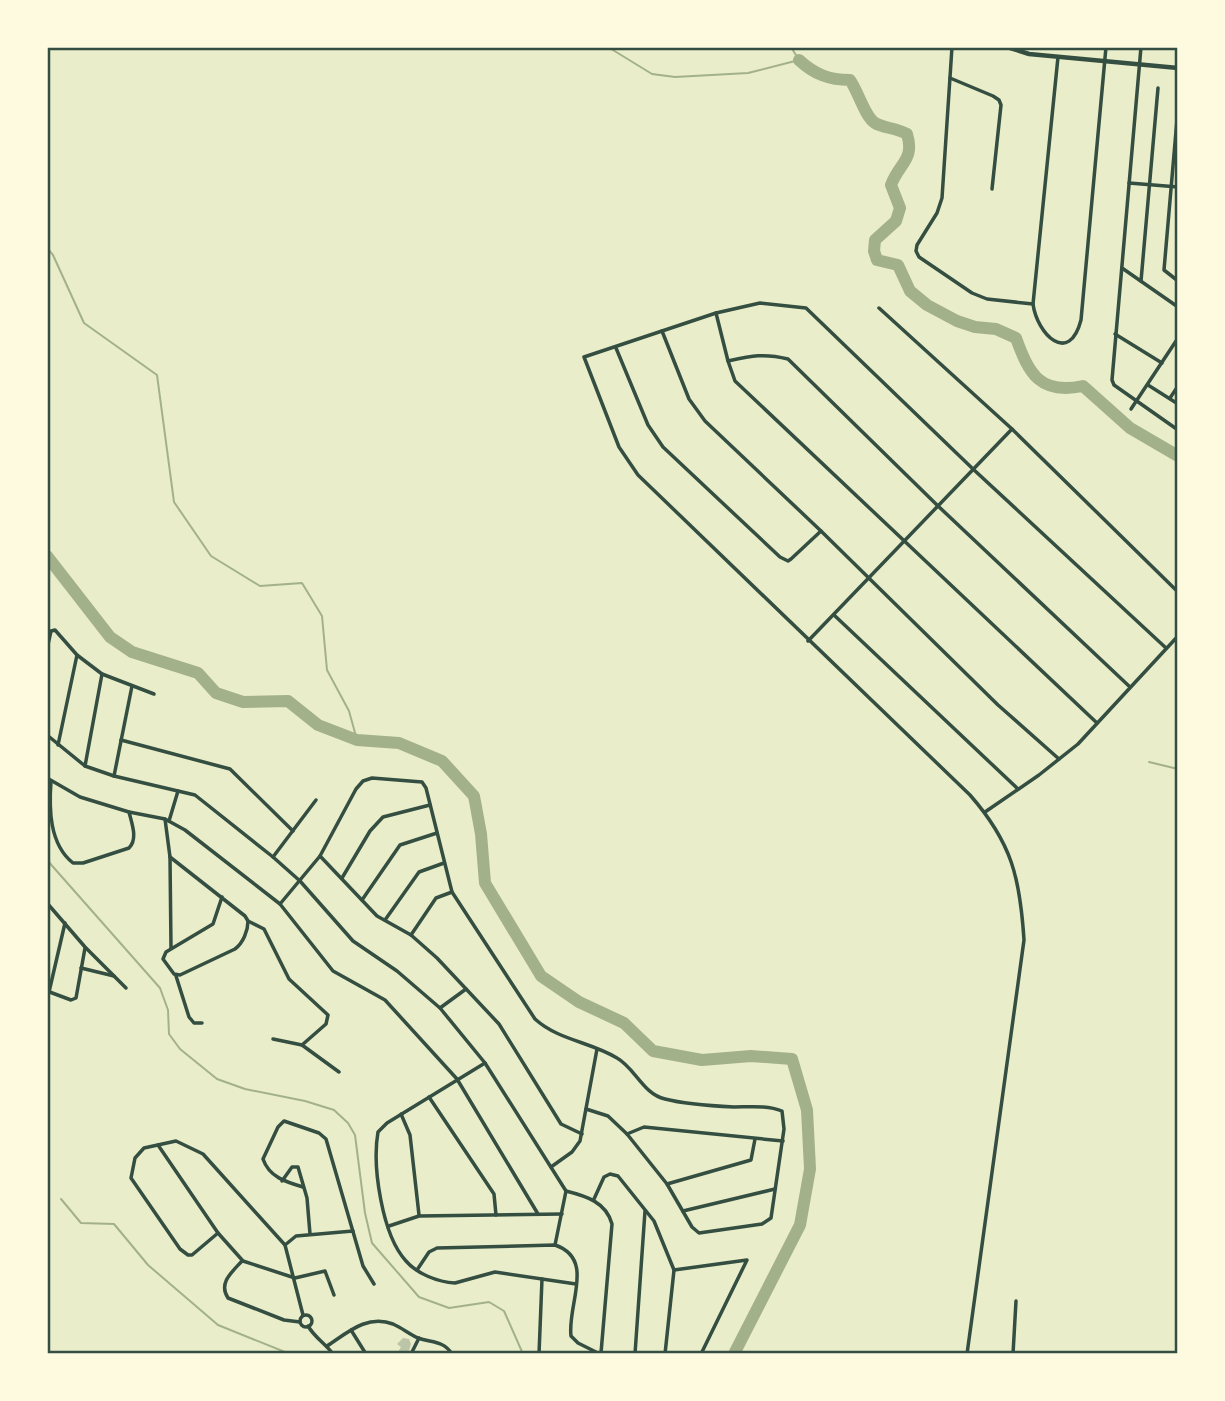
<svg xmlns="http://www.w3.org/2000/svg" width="1225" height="1401" viewBox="0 0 1225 1401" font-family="'Playfair Display',serif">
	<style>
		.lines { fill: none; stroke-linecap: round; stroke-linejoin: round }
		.stream { stroke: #a3b18a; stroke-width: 2 }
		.river { stroke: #a3b18a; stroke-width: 12 }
		.building { fill: #bcc5a7 }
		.minor { stroke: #344e41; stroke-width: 3.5 }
		.tertiary { stroke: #344e41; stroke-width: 4.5 }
		.neatline { fill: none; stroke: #344e41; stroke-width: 2.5 }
	</style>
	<rect width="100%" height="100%" fill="#e9edc9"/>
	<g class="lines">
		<g class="stream">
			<path d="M608,47L652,74L675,77L748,73L799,60L791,47"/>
			<path d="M47,248L53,255L84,323L157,375L174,502L211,556L260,586L302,583L322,616L327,670L349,711L357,740"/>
			<path d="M1149,762L1178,769"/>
			<path d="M47,860L160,988L168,1010L169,1034L180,1049L217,1079L245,1089L305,1101L334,1110L348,1123L355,1135L365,1213L372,1243L419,1297L449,1308L489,1302L504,1311L523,1354"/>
			<path d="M61,1199L81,1223L114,1224L148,1265L218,1325L290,1354"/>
		</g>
		<g class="river">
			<path d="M799,60C814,74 829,80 850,80C858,91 865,117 875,123C883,128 897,128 907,134C915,160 899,163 891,185L900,208L896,221L875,240L874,251L877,260L898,265L910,291L927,305L957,321L975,327L996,329L1016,338C1029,374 1040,395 1083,386L1130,428L1178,456"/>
			<path d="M47,556L110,637L132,652L198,673L216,693L243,702L288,701L318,725L357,740L399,743L442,761L474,796L481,834L485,883L541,976L579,1002L624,1023L653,1051L702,1060L751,1056L792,1059L807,1110L810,1169L800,1225L734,1354"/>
		</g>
	</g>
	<path class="building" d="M403,1338L409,1339L411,1344L408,1354L398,1352L401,1347L397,1344Z"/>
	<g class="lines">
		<g class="minor">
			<path d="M952,47L942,198L937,213L917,245L916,251L919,257L972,293L987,299L1033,304"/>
			<path d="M1141,47L1112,380L1114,385L1178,430"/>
			<path d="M1058,57L1033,304C1037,334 1069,366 1081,320L1106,47"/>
			<path d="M950,78L993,96L999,100L1001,105L992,189"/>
			<path d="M1178,108L1164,270L1178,281"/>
			<path d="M1129,183L1178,187"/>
			<path d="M1122,268L1178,307"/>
			<path d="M1141,281L1158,88"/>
			<path d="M879,308L1012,429L1178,592"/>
			<path d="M716,313L728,361L735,381L1097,723"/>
			<path d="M662,331L689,399L705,421L821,531L998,705L1059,759"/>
			<path d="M1115,334L1162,363"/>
			<path d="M616,348L648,425L663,447L780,557L788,561L791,559L821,531"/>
			<path d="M728,361C751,356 764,353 788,359L937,505L1130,687"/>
			<path d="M1148,385L1178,404"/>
			<path d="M1170,398L1178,386"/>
			<path d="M1131,409L1178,338"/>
			<path d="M834,615L1018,789"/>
			<path d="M808,641L1012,429"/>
			<path d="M47,649L51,631L55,630L77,655L102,674L154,694"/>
			<path d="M47,735L85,766L114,776L195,795L273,857L300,881L353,941L397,971L440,1008L485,1063L566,1191"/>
			<path d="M121,740L230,769L293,831"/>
			<path d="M58,745L77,655"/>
			<path d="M85,766L102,674"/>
			<path d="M114,776L132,686"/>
			<path d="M47,778L80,797L129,812L165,819L185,830L280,904L333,971L385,1000L457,1079L538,1214"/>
			<path d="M51,781C49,808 49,844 73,863H83L129,848C138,839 132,824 129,812"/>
			<path d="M985,812L1039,775L1078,744L1178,636"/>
			<path d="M165,819L170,857L171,948"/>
			<path d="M169,821L178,791"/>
			<path d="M320,856L377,916L411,935L437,958L499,1024L561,1124L582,1134"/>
			<path d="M170,857L245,916L248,921L264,929L289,979L328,1015L326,1024L302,1045L339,1072"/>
			<path d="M273,857L316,800"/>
			<path d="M342,878L370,831L383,817L430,805"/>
			<path d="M222,897L213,924L166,952L163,959L174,974L180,975L235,949C243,943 248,931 248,921"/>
			<path d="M362,900L400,845L437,833"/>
			<path d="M47,903L85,947L126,988"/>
			<path d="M280,904L320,856L356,789L363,781L372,778L422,782L426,788L452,892L535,1019C558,1040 591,1042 617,1058C635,1068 643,1094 665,1099C684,1104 714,1106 734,1107C750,1107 767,1105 782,1111L784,1129L771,1218L762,1224L699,1233L692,1227L667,1184L627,1134L608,1116L586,1109"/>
			<path d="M385,920L419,872L444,863"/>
			<path d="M411,935L436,898L452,892"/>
			<path d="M81,968L114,976"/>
			<path d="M176,976L189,1017L194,1023H202"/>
			<path d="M47,991L71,1000L76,998L85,948"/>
			<path d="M49,992L65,923"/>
			<path d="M440,1008L466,989"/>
			<path d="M273,1039L302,1045"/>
			<path d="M485,1063L387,1123L378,1132C372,1166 382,1235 406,1261C417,1274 438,1282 455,1283L495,1272L576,1284"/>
			<path d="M429,1097L494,1194L496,1215"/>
			<path d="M401,1114L410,1135L419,1215"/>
			<path d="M627,1134L644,1127L783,1141"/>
			<path d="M158,1145L218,1233L243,1261L295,1278L325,1271L334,1295"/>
			<path d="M551,1167L572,1152L580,1141L597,1049"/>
			<path d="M282,1181L292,1167H298L307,1198L310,1234"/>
			<path d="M667,1184L751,1160L755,1139"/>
			<path d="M303,1187C286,1182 269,1177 263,1159L278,1127L284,1121L319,1133L326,1139L363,1266L374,1284"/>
			<path d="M566,1191C586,1196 606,1202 612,1224L601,1353"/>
			<path d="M594,1199L604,1177L610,1174L618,1176L654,1221L674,1270L665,1354"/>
			<path d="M683,1211L775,1189"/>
			<path d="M389,1226L419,1216L562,1214"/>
			<path d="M218,1233L192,1255H188L180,1249L131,1178L135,1158L144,1148L176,1141L203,1154L285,1245L303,1315"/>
			<path d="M285,1245L296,1236L353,1231"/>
			<path d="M555,1245L566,1191"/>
			<path d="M242,1261C232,1272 218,1283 228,1298L284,1320L300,1322"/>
			<path d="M417,1270L429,1252L437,1248L555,1245C596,1259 567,1304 571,1336L578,1343L600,1354"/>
			<path d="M674,1270L747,1260L701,1354"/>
			<circle cx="306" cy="1321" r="6"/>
			<path d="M308,1326C315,1338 325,1343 333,1354"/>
			<path d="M351,1330L366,1354"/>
			<path d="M327,1346C347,1333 367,1314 393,1324C402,1328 409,1334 418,1338C431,1343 443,1340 452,1354"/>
			<path d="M411,1354L419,1338"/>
			<path d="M539,1354L542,1279"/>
			<path d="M635,1354L645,1211"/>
			<path d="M967,1354L1024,940C1020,878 1012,843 970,795L638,475L619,447L584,357L716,313L760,303L806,308L973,469L1166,648"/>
			<path d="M1013,1354L1016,1301"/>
		</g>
		<path class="tertiary" d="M1007,47L1029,54L1178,68"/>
	</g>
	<rect width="1225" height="1401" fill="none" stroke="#fefae0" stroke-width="98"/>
	<rect x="49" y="49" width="1127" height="1303" class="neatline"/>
</svg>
